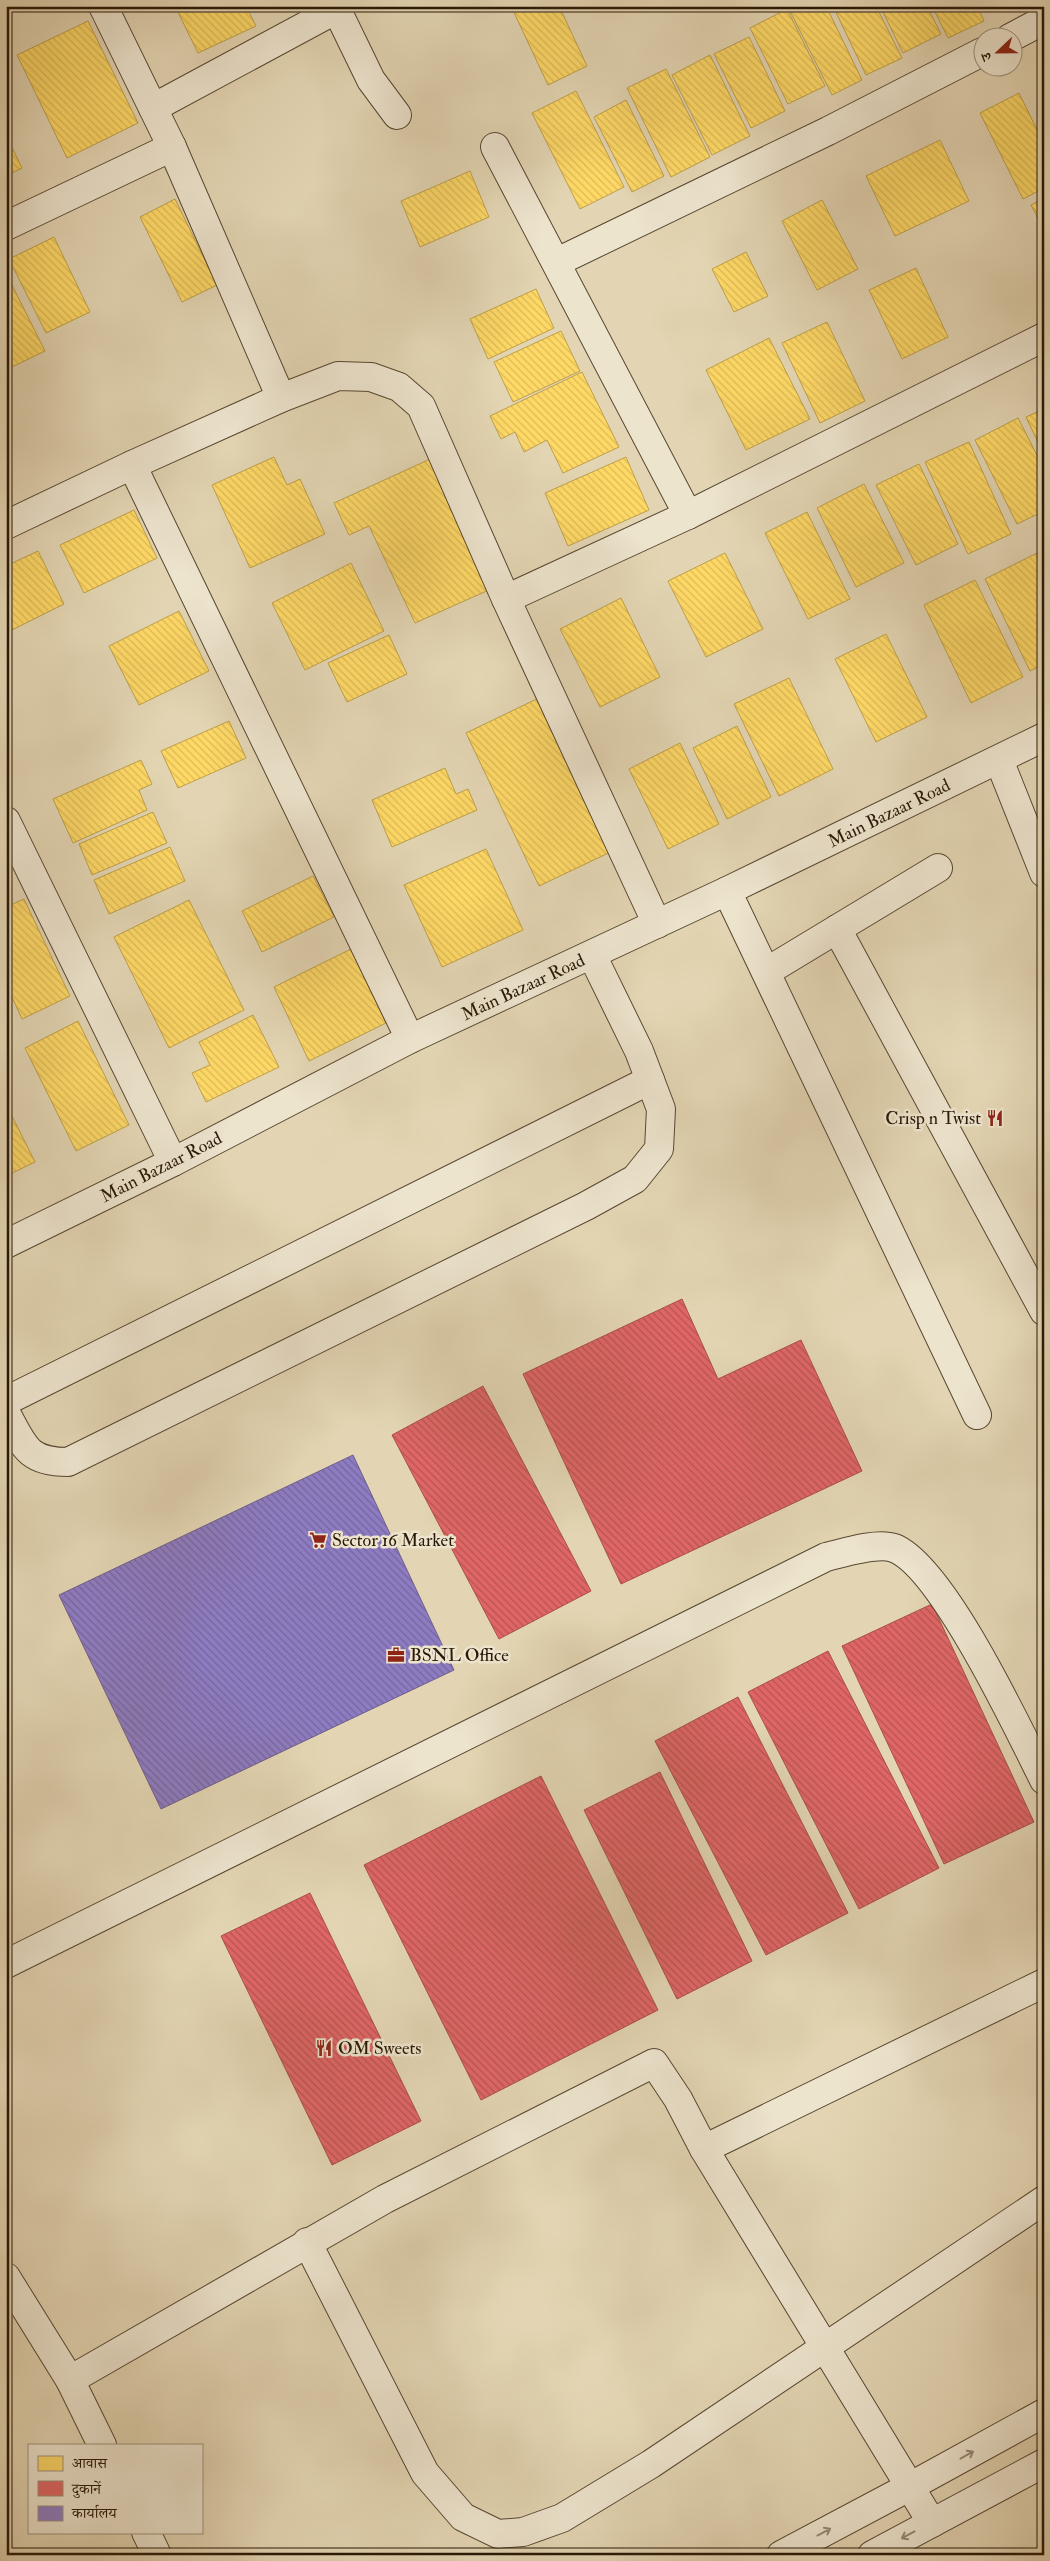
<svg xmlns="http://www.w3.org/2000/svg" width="1050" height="2561" viewBox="0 0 1050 2561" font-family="'IM FELL Double Pica','Noto Serif Devanagari',serif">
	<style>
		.homes { fill: url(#homes-back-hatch); stroke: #be9f49 }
		.shops { fill: url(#shops-back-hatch); stroke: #a94f49 }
		.offices { fill: url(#offices-back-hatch); stroke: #6f5e8a }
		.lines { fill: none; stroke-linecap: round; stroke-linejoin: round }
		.minor-casing { stroke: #574731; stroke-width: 30 }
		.minor { stroke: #ede4ce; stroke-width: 28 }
		.oneway { stroke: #948874 }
		.labels { text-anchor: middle; stroke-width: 5; stroke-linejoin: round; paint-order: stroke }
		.street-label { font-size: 18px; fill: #281806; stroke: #ede4ce }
		.poi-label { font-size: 18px; fill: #281806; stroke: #ede4ce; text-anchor: start }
	</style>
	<defs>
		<pattern id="homes-back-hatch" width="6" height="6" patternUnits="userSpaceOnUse" patternTransform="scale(1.25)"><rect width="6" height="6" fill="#ffd966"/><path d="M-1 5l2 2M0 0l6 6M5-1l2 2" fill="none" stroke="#dbba57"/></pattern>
		<pattern id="shops-back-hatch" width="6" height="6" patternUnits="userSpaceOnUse" patternTransform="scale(1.25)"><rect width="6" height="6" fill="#e06666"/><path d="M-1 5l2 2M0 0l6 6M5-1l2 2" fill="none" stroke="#b65352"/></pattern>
		<pattern id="offices-back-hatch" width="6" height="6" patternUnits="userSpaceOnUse" patternTransform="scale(1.25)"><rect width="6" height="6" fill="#8e7cc3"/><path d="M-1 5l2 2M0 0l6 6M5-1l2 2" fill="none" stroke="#74659c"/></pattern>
	</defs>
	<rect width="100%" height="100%" fill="#e3d5b3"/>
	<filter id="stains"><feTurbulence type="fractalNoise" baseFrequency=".004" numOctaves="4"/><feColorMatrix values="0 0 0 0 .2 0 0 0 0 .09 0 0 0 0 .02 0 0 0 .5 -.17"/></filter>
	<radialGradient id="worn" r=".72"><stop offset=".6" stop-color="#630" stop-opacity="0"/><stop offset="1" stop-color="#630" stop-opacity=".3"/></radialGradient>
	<g class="homes">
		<path d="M175,6H246L256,26L198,53Z"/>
		<path d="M511,6H559L587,66L548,85Z"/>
		<path d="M799,6H826L862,80L832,95L790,11Z"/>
		<path d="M833,6H876L902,58L866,75Z"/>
		<path d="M880,6H927L941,34L903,53Z"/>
		<path d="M932,6H977L984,21L948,38Z"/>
		<path d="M1023,6H1039L1026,13Z"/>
		<path d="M787,9L825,86L788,104L750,28Z"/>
		<path d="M88,21L138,123L67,158L17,55Z"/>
		<path d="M749,37L785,111L751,128L714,54Z"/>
		<path d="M710,55L750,136L712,155L672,75Z"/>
		<path d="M666,69L710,157L671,177L627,88Z"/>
		<path d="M576,91L624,187L580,209L532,113Z"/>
		<path d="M1019,93L1044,144V188L1023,199L980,113Z"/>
		<path d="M626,100L664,176L632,192L594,117Z"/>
		<path d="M6,135L22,168L6,176Z"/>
		<path d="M940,140L969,201L895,236L866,176Z"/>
		<path d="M470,171L489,217L420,247L401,201Z"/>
		<path d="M1044,198V230L1031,205Z"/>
		<path d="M175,199L217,285L182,302L140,217Z"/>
		<path d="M822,200L858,269L817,290L782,221Z"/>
		<path d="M54,237L90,312L46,333L9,259Z"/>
		<path d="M746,252L768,296L734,312L712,269Z"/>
		<path d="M916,268L948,337L902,359L869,290Z"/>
		<path d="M6,273L45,351L10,368L6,361Z"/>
		<path d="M536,289L554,328L488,359L470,319Z"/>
		<path d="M827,322L865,401L820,423L782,343Z"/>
		<path d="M561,331L580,371L513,402L494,362Z"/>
		<path d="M769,338L810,419L746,450L706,370Z"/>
		<path d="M582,372L619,447L563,473L547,440L524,452L515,432L501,439L490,416Z"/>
		<path d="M1044,409V455L1026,417Z"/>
		<path d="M1018,418L1044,469V511L1017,524L975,440Z"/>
		<path d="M969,442L1011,534L968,554L925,462Z"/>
		<path d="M439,455L500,585L415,623L369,526L349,535L334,503Z"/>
		<path d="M274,457L287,485L300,479L325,534L250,568L212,485Z"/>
		<path d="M626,457L649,510L568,546L545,493Z"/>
		<path d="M919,464L958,544L916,565L876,485Z"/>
		<path d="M864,484L904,563L856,587L817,508Z"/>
		<path d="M134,510L157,558L84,593L60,545Z"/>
		<path d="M807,512L850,599L808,619L765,533Z"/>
		<path d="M38,551L64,604L6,633V566Z"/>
		<path d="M725,553L763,629L706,657L668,581Z"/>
		<path d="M1037,553L1044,568V664L1030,671L985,579Z"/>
		<path d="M351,563L384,631L305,670L272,603Z"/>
		<path d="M975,580L1023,677L971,703L924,605Z"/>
		<path d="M621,598L660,677L600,707L560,629Z"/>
		<path d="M179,611L209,671L139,705L109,646Z"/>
		<path d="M886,634L927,717L876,742L835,659Z"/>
		<path d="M389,635L407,674L347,702L328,663Z"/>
		<path d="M789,678L833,769L779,796L734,704Z"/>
		<path d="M545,695L619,848L539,886L466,733Z"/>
		<path d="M229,721L246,758L178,788L161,751Z"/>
		<path d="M737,726L771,797L727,819L693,748Z"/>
		<path d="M680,743L719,824L668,849L629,769Z"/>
		<path d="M141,760L152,784L139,790L147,810L73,843L53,799Z"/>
		<path d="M445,768L456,794L468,789L477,810L392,847L372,800Z"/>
		<path d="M153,812L167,843L92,875L79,844Z"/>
		<path d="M170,847L185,881L109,914L94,880Z"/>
		<path d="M486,849L523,930L442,967L404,885Z"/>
		<path d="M313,876L334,917L262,952L242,911Z"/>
		<path d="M24,899L70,996L22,1019L6,984V907Z"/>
		<path d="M189,900L244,1010L169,1048L114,937Z"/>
		<path d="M351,949L386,1023L309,1061L274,987Z"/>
		<path d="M253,1015L279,1067L206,1102L192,1073L210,1065L199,1042Z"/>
		<path d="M78,1021L129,1125L76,1151L25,1048Z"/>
		<path d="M6,1104L35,1162L6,1176Z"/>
	</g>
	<g class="shops">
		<path d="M682,1299L718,1379L801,1340L862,1471L621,1584L523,1374Z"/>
		<path d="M483,1386L591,1591L499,1639L392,1435Z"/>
		<path d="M932,1604L1034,1822L944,1864L842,1646Z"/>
		<path d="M828,1651L939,1868L859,1909L748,1692Z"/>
		<path d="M738,1697L848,1913L766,1955L655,1741Z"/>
		<path d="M660,1772L752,1961L677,1999L584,1810Z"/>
		<path d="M541,1776L658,2010L481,2100L364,1865Z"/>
		<path d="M310,1893L421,2121L332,2165L221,1936Z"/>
	</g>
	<path class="offices" d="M353,1455L454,1670L161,1809L59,1595Z"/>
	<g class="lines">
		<g class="minor-casing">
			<g id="minor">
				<path d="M103,6L172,147L281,398"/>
				<path d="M335,6L371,80L397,115"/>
				<path d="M1010,38L1044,20"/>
				<path d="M153,108L337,9"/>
				<path d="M495,147L688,515"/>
				<path d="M6,226L172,147"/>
				<path d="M557,262L828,131L982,52"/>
				<path d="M132,465L410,1039"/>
				<path d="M6,525L132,465L281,398L338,376L371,377L399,387L421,406L506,599L657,924"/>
				<path d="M506,599L688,515L1044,337"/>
				<path d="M999,760L1044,873"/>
				<path d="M6,821L173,1162"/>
				<path d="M727,891L977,1415"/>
				<path d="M837,929L1044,1311"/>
				<path d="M766,972L938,868"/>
				<path d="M6,1244L173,1162L410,1039L727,891L1044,737"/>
				<path d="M6,1401L650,1080"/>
				<path d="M6,1413C24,1446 27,1462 68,1462L586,1206L635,1179L659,1149L661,1109L639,1051L592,955"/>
				<path d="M6,1964L826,1557C843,1553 877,1542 894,1548C942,1566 1019,1730 1044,1780"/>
				<path d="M704,2149L1044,1983"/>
				<path d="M307,2242L425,2473L463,2517L498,2534L523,2532L562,2518L651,2464L1044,2200"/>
				<path d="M6,2277L70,2380L102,2445"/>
				<path d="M70,2380L385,2199L654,2063L678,2099L704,2149L932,2523"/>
				<path d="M146,2532L157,2555"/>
				<path d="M781,2555L911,2486L1044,2413"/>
				<path d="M872,2555L1044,2463"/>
			</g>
		</g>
		<use href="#minor" class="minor"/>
	</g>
	<defs><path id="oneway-shaft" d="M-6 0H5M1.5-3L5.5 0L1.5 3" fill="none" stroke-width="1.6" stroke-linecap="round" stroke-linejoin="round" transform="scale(1.25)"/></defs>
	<g class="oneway">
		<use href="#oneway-shaft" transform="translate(967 2455) rotate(-29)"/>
		<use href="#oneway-shaft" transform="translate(824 2532) rotate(-28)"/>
		<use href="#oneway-shaft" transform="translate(908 2535) rotate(152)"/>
	</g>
	<defs>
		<g id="restaurant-bare" transform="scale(1.35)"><path d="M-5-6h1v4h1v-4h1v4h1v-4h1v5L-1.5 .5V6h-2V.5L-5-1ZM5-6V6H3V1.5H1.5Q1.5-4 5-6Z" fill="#8f2418" stroke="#ede4ce" stroke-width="2.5" paint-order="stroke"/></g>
		<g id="supermarket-bare" transform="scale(1.35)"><path d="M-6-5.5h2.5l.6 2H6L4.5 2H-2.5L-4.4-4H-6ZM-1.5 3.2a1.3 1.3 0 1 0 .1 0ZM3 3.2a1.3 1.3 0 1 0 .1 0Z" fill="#8f2418" stroke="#ede4ce" stroke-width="2.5" paint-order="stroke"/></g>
		<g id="office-bare" transform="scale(1.35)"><path d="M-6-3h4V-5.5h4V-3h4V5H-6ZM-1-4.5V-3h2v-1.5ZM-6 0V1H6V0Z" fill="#8f2418" stroke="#ede4ce" stroke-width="2.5" paint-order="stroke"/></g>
	</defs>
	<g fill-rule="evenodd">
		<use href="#restaurant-bare" x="995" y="1118"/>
		<use href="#supermarket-bare" x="318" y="1540"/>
		<use href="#office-bare" x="396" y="1655"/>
		<use href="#restaurant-bare" x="324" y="2048"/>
	</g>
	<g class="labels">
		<g class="street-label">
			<text transform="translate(889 813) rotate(-26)" y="6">Main Bazaar Road</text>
			<text transform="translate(523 987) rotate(-25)" y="6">Main Bazaar Road</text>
			<text transform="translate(161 1167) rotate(-27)" y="6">Main Bazaar Road</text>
		</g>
		<g class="poi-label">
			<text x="981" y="1124" text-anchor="end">Crisp n Twist</text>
			<text x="332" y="1546">Sector 16 Market</text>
			<text x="410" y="1661">BSNL Office</text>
			<text x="338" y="2054">OM Sweets</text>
		</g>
	</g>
	<rect width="1050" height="2561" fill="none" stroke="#e3d5b3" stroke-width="25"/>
	<rect x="8" y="8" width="1035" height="2546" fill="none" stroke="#281806" stroke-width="2.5"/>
	<rect x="12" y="12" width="1025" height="2536" fill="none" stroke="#281806"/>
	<rect x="28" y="2444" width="175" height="90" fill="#ede4ce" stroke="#9e927e"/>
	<rect x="38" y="2456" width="25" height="15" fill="#ffd966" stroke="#9e927e"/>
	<text x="72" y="2468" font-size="15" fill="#281806">आवास</text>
	<rect x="38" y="2481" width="25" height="15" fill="#e06666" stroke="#9e927e"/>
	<text x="72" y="2494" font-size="15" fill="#281806">दुकानें</text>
	<rect x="38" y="2506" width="25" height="15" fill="#8e7cc3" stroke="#9e927e"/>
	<text x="72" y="2518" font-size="15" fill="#281806">कार्यालय</text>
	<g transform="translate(998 52) rotate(248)"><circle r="24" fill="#ede4ce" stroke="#9e927e"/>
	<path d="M0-4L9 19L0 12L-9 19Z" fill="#8f2418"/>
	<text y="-8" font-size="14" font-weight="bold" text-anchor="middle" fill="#281806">उ</text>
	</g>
	<rect width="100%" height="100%" filter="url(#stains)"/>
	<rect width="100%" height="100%" fill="url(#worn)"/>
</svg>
